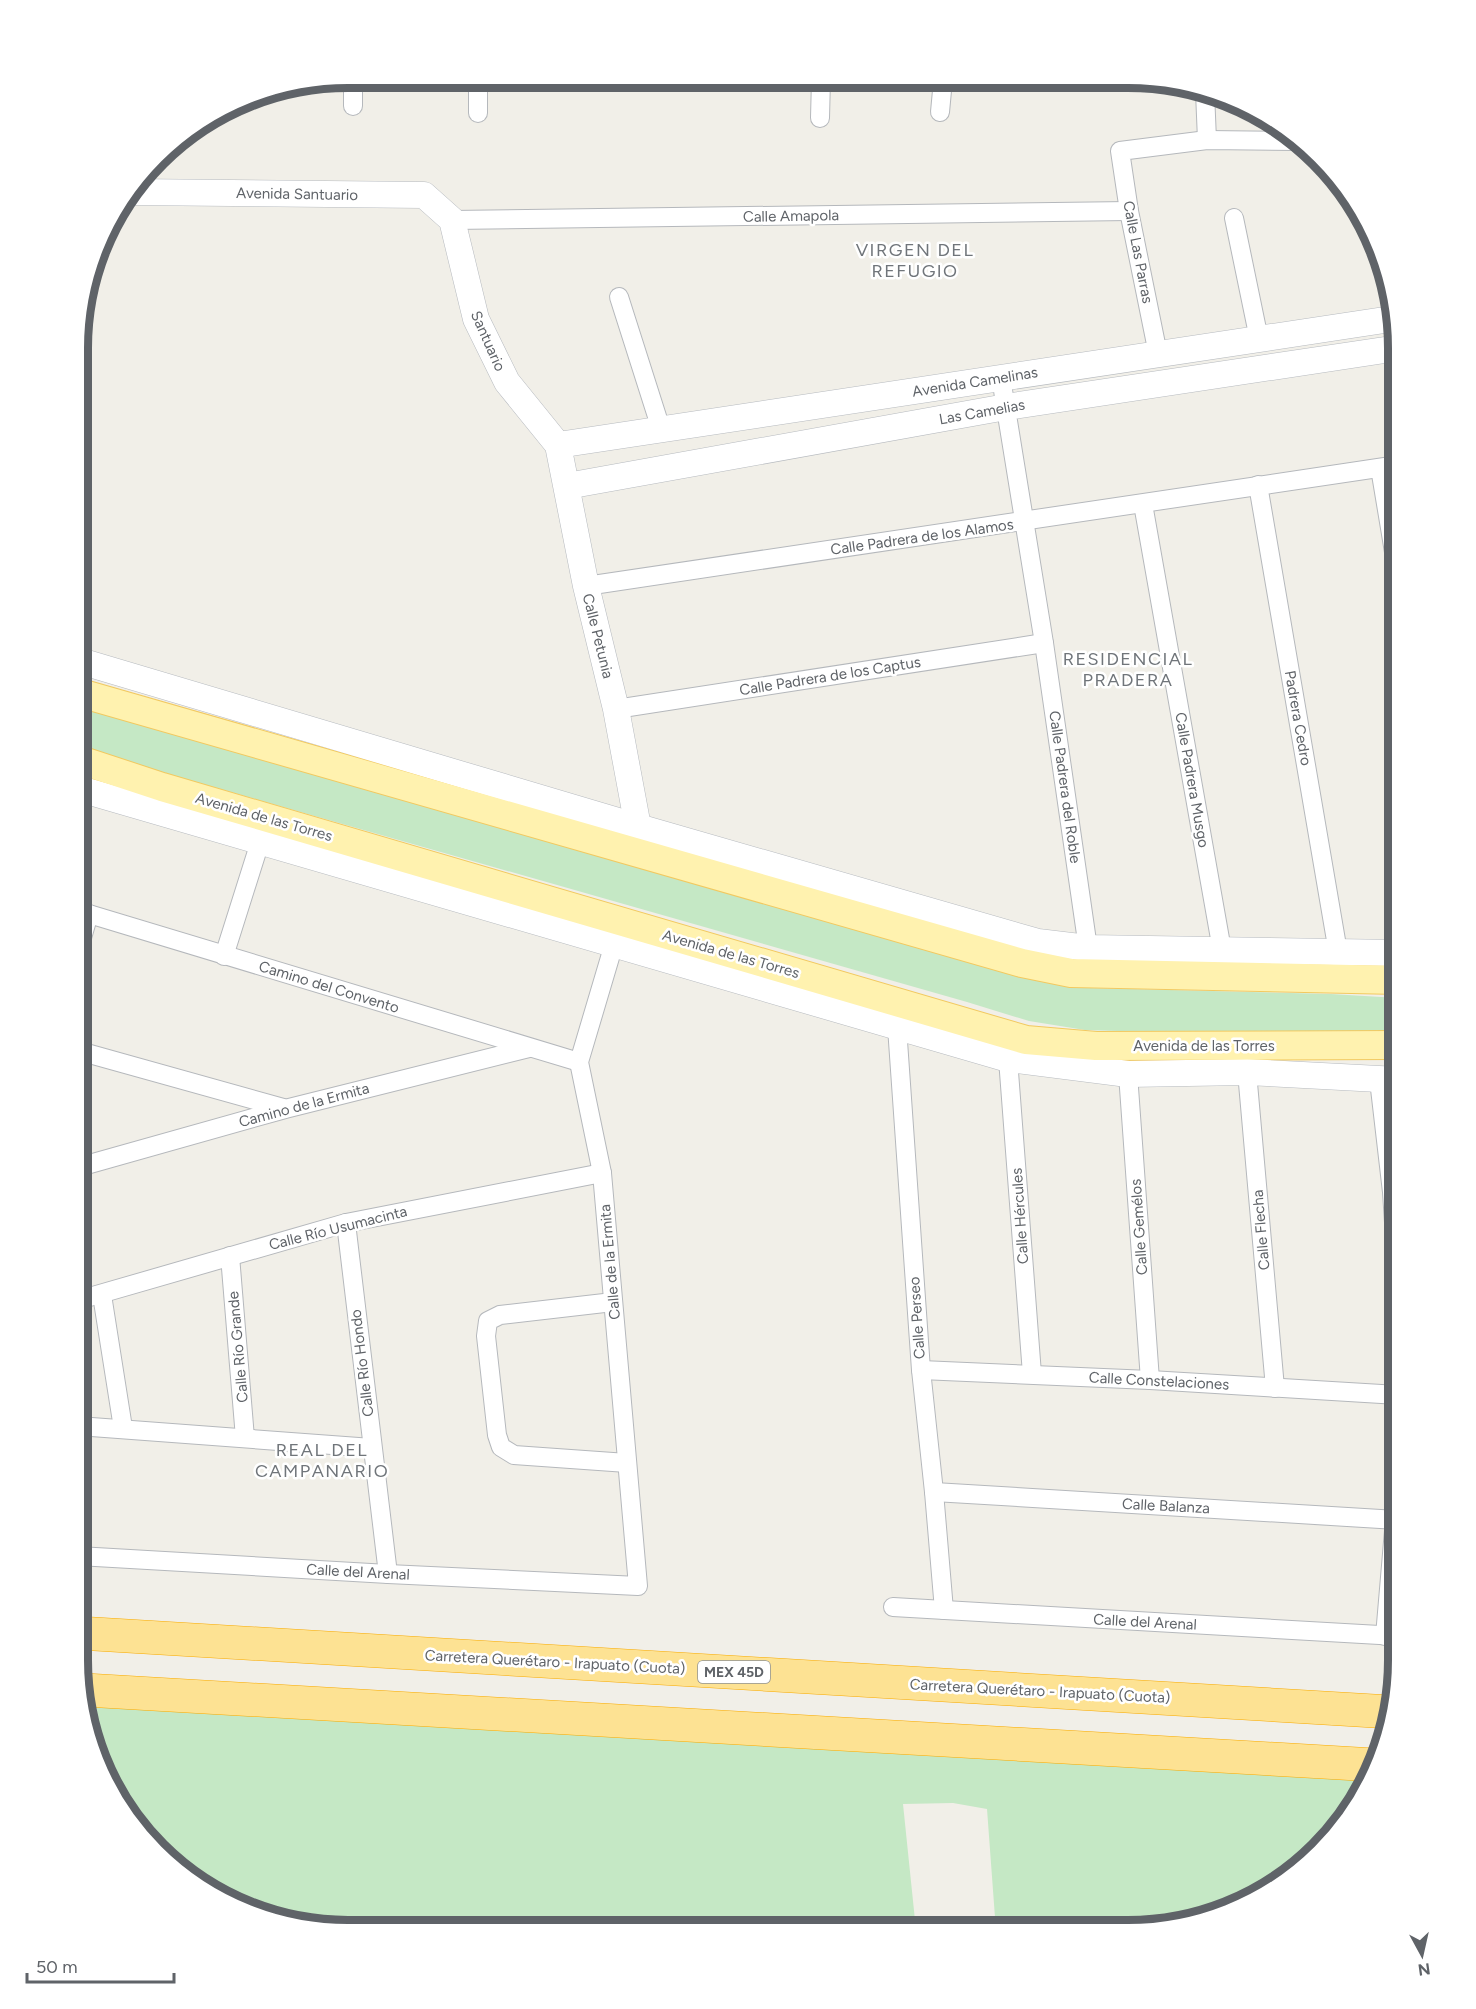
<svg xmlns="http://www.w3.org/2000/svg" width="1476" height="2009" viewBox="0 0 1476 2009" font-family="Figtree,sans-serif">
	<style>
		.green { fill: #c5e8c5 }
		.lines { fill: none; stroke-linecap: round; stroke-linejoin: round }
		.street-casing { stroke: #b5b8bc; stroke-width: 20 }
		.secondary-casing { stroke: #b6babf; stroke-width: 27 }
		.primary-casing { stroke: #f2c960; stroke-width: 30 }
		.highway-casing { stroke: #f9ab00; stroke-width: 34 }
		.street { stroke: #fff; stroke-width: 18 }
		.secondary { stroke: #fff; stroke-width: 26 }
		.primary { stroke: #fff2af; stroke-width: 28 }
		.highway { stroke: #fde293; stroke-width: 33 }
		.labels { text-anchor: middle; stroke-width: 5; stroke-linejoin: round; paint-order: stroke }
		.shield { fill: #fff; stroke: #8f9295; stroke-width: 1.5 }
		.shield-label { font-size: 14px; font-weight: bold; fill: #5f6368 }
		.street-label { font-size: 15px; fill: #5f6368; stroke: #fff }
		.quarter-label { font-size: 18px; letter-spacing: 1.5px; fill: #70757a; stroke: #fff }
		.rim { fill: none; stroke: #5f6368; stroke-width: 8 }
	</style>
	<rect width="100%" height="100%" fill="#f1efe8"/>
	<g class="green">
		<path d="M80,704L1047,982L1090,988L1331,994L1398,998V1032H1149L1085,1030L1029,1021L967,1002L80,749Z"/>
		<path d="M88,1704L1368,1778L1352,1811L1306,1864L1247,1903L1128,1931H996L987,1809L953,1803L903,1804L916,1930L313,1929L198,1885L145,1839L106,1780Z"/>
	</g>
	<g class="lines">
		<g class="street-casing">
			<g id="street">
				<path d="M353,78V106"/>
				<path d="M478,78V113"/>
				<path d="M1205,92L1207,140"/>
				<path d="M940,112L943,80"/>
				<path d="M820,118L821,79"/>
				<path d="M1234,218L1259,339"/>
				<path d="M452,220L1129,211"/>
				<path d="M619,297L661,429"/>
				<path d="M1158,354L1129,211L1120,151L1207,140L1298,141"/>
				<path d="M1001,378L1044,643L1088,948"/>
				<path d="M1380,468L1398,576"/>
				<path d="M1258,485L1338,952"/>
				<path d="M1143,504L1222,950"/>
				<path d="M586,586L1398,465"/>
				<path d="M616,709L1044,643"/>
				<path d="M79,911L579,1062"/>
				<path d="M79,948L89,914"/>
				<path d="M224,956L260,842"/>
				<path d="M897,1027L921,1370L934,1492L944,1610"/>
				<path d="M79,1051L283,1108"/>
				<path d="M1008,1059L1032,1374"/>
				<path d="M1247,1072L1275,1388"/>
				<path d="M1128,1074L1150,1380"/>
				<path d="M1379,1080L1392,1192L1398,1283"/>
				<path d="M79,1167L285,1109L529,1048"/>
				<path d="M346,1223L388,1574"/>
				<path d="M230,1256L245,1438"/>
				<path d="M102,1295L123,1428"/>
				<path d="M79,1300L346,1223L602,1173"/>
				<path d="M613,1302L500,1315L488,1321L486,1336L497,1435L501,1447L514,1455L627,1463"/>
				<path d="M921,1370L1150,1380L1398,1395"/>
				<path d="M78,1426L372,1448"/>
				<path d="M934,1492L1397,1520"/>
				<path d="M78,1556L388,1574L638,1586L602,1173L579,1062L614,944"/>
				<path d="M893,1607L1397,1636"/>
				<path d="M1385,1636L1397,1495"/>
			</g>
		</g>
		<g class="secondary-casing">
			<g id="secondary">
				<path d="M131,192L424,195L452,220L476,319L507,382L558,445L586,586L616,709L638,827"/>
				<path d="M558,445L1391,319"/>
				<path d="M567,486L1006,407L1398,348"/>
				<path d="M80,661L638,827L1038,942L1088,948L1398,953"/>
				<path d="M80,789L1008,1059L1128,1074L1247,1072L1398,1080"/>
			</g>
		</g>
		<g class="primary-casing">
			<g id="primary">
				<path d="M80,693L1022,963L1071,973L1398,980"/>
				<path d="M80,760L162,787L1026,1040L1096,1046L1398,1045"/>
			</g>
		</g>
		<g class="highway-casing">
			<g id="highway">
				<path d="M78,1633L1391,1712"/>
				<path d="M85,1690L1375,1765"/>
			</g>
		</g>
		<use href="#street" class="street"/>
		<use href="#secondary" class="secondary"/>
		<use href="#primary" class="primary"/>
		<use href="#highway" class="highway"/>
	</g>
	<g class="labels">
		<rect class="shield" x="698" y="1661" width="72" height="22" rx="4.5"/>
		<g class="shield-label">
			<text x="734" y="1677">MEX 45D</text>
		</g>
		<g class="street-label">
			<text transform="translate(297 194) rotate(1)" y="5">Avenida Santuario</text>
			<text transform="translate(791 216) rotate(-1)" y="5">Calle Amapola</text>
			<text transform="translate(1138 252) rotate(79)" y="5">Calle Las Parras</text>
			<text transform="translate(488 341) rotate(66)" y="5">Santuario</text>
			<text transform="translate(975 382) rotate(-9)" y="5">Avenida Camelinas</text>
			<text transform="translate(982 412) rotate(-10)" y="5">Las Camelias</text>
			<text transform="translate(922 537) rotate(-8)" y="5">Calle Padrera de los Alamos</text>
			<text transform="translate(598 636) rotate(76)" y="5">Calle Petunia</text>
			<text transform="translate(830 676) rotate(-9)" y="5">Calle Padrera de los Captus</text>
			<text transform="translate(1298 718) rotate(80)" y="5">Padrera Cedro</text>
			<text transform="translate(1192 780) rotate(80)" y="5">Calle Padrera Musgo</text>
			<text transform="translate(1065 787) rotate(82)" y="5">Calle Padrera del Roble</text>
			<text transform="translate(264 817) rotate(16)" y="5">Avenida de las Torres</text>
			<text transform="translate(731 954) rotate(16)" y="5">Avenida de las Torres</text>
			<text transform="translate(329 987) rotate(17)" y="5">Camino del Convento</text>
			<text x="1204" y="1051">Avenida de las Torres</text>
			<text transform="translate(304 1105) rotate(-15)" y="5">Camino de la Ermita</text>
			<text transform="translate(1020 1216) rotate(-94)" y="5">Calle Hércules</text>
			<text transform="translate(1139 1227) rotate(-94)" y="5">Calle Gemélos</text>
			<text transform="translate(338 1228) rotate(-14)" y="5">Calle Río Usumacinta</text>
			<text transform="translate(1261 1230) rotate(-95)" y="5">Calle Flecha</text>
			<text transform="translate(610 1262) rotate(-95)" y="5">Calle de la Ermita</text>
			<text transform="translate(917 1318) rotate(-94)" y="5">Calle Perseo</text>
			<text transform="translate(238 1347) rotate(-95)" y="5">Calle Río Grande</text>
			<text transform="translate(362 1363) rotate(-97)" y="5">Calle Río Hondo</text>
			<text transform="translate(1159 1381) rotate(3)" y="5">Calle Constelaciones</text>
			<text transform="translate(1166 1506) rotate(3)" y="5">Calle Balanza</text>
			<text transform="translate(358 1572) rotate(3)" y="5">Calle del Arenal</text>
			<text transform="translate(1145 1622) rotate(3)" y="5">Calle del Arenal</text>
			<text transform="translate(555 1662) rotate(3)" y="5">Carretera Querétaro - Irapuato (Cuota)</text>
			<text transform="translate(1040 1691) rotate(3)" y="5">Carretera Querétaro - Irapuato (Cuota)</text>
		</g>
		<g class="quarter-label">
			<text x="915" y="256">VIRGEN DEL<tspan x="915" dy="21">REFUGIO</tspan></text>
			<text x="1128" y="665">RESIDENCIAL<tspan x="1128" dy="21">PRADERA</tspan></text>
			<text x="322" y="1456">REAL DEL<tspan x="322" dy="21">CAMPANARIO</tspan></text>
		</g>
	</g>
	<path d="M0 0H1476V2009H0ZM348 88H1128A260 260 0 0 1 1388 348V1660A260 260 0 0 1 1128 1920H348A260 260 0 0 1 88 1660V348A260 260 0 0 1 348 88Z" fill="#fff" fill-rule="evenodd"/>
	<path class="rim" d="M348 88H1128A260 260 0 0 1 1388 348V1660A260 260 0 0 1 1128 1920H348A260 260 0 0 1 88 1660V348A260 260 0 0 1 348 88Z"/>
	<g transform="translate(1422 1955) rotate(172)" stroke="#ffffff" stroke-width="4.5" paint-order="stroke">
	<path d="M0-4.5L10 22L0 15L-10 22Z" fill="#5f6368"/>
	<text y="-9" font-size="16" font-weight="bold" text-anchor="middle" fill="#5f6368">N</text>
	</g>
	<path d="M27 1973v9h147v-9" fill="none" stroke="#5f6368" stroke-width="3"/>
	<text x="36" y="1973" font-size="18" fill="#5f6368" stroke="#ffffff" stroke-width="4.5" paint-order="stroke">50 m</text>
</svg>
